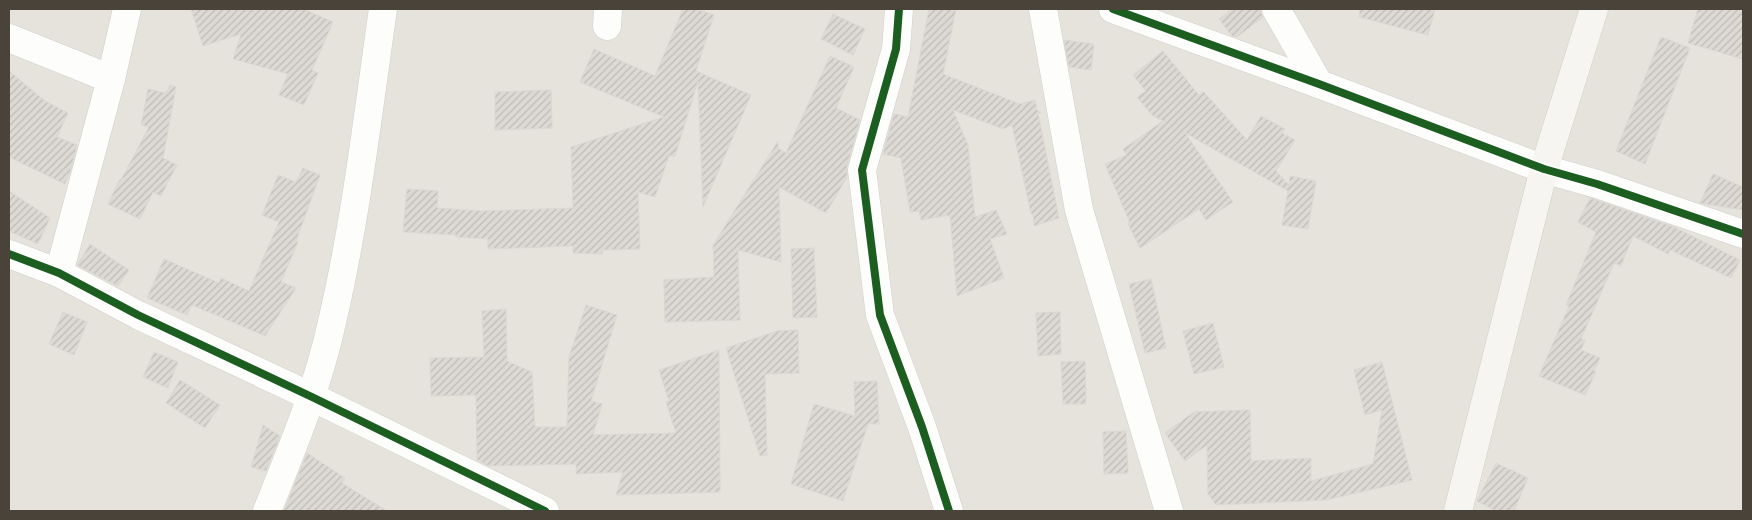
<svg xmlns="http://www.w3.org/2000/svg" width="1752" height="520" viewBox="0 0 1752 520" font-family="Cabin,sans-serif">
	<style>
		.residential { fill: #e6e3dd }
		.building { fill: url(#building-hatch); stroke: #dbd8d4 }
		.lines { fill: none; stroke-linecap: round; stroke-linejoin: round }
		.minor-casing { stroke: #d1cfcc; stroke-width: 29 }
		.secondary-casing { stroke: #d2cec6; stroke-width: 29 }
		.minor { stroke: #fdfdfc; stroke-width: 28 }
		.secondary { stroke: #f6f5f1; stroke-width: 28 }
		.cycleway-casing { stroke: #fff; stroke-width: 11 }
		.cycleway { stroke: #1b5e20; stroke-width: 8 }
	</style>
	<defs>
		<pattern id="building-hatch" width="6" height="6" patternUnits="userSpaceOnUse" patternTransform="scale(1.25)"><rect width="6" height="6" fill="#dddad6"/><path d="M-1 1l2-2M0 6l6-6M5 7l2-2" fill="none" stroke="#bfbcb8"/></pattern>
	</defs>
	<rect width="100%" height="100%" fill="#f3f1ee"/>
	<rect class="residential" x="9" y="9" width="1734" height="502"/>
	<g class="building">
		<path d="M191,9H303L333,22L312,70L318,73L304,105L279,95L288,74L233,59L241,34L203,46Z"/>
		<path d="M683,9H695L714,15L696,71L751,95L703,207L698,81L675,156H669L655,197L638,192L640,249L603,250L602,254L573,253V246L488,249V239L456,237V235L403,232L407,189L438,191L437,208L481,211L573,208L571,147L664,117L580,82L594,49L655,76Z"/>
		<path d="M929,9H956L943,74L1020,104L1035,100L1037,110L1041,112L1038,113L1059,218L1034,226L1033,214H1031L1012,125L1003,129L953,110L968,145L975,217L996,210L1007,234L990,239L1004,278L957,296L950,215L921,220L919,211L910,212L901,158L883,154L894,114L908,117Z"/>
		<path d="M1232,9H1260L1263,17L1237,37L1232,36L1219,19Z"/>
		<path d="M1360,9H1435L1428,35L1359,17Z"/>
		<path d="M1698,9H1743V59L1688,43Z"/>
		<path d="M833,14L865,29L853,55L821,39Z"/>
		<path d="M1661,37L1690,48L1645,164L1616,151Z"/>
		<path d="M1064,40L1094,44L1091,70L1069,67Z"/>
		<path d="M1163,51L1199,95L1203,91L1247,140L1261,116L1285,129L1282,133L1295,140L1276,171L1289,185L1290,176L1316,181L1308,229L1282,225L1288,191L1185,133L1233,202L1206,220L1199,209L1140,248L1128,224L1130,223L1105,164L1127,155L1123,149L1163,121L1152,115L1137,97L1146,91L1133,75Z"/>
		<path d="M830,56L854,67L836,108L860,120L847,166V177L826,213L779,187L781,262L738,250L740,320L665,322L664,280L714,277L713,245L778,141V148L786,153Z"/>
		<path d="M9,71L45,101L68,113L57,137L77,145L70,172L65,184L9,157Z"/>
		<path d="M170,85L176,87L163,158L177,165L161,196L153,192L140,219L108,204L120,179L121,180L149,127L141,125L148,89L166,93Z"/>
		<path d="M551,90L552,128L495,130V92Z"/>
		<path d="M303,168L320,175L296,241L298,242L281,282L296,288L265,336L192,305L187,315L147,298L164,259L219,283L221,278L249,291L279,222L262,215L278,175L296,182Z"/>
		<path d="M1713,174L1743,187V210L1700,203Z"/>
		<path d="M9,191L50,218L38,244L9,231Z"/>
		<path d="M1590,198L1674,227L1740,260L1731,278L1670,250L1668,254L1633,236L1621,266L1614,263L1581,339L1585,340L1581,350L1600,358L1594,371L1596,372L1585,395L1539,376L1569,306L1566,305L1596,232L1578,222Z"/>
		<path d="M90,244L129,270L118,286L77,265Z"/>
		<path d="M814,248L817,317L793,318L791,249Z"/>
		<path d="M1151,279L1166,348L1145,353L1129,284Z"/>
		<path d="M586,305L617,315L591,401L602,404L593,435L676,433L666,402L669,401L659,370L719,350L720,492L616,495L623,472L576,474V464L489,466L477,460L476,395L431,396L430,358L484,357L482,311L506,309L507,361L532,372L535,427H567L569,357Z"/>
		<path d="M63,312L87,322L74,355L49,344Z"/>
		<path d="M1060,312L1061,354L1038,356L1036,313Z"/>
		<path d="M1213,323L1224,367L1194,374L1183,331Z"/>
		<path d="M798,330L799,373L765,374L767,455L760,456L726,348L777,331Z"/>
		<path d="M154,352L178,362L168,388L143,377Z"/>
		<path d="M1085,361L1086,404H1063L1061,362Z"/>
		<path d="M1382,362L1412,480L1326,500L1216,505L1208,494L1207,445L1185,461L1165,433L1194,412L1250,410L1251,461L1311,458V481L1373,464L1382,410L1365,415L1354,370Z"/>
		<path d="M180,380L220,405L205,428L166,403Z"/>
		<path d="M877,381L879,424H868L843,501L791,484L814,404L855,416L854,382Z"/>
		<path d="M263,425L280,436L266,471L251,467Z"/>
		<path d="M1126,431L1128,473L1104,474L1103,432Z"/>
		<path d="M307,453L345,478L342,483L387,511H284Z"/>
		<path d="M1496,463L1528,478L1514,511H1496L1477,501Z"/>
	</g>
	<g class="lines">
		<g class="minor-casing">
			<g id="minor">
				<path d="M899,9L896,49L862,170L880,315L922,427L949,511"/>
				<path d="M1043,9L1079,210L1169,511"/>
				<path d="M1113,9L1319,84L1544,169L1597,184L1743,234"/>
				<path d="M1276,9L1319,84"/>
				<path d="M607,26L608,9"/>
				<path d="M9,38L111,79"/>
				<path d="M9,254L59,273L138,315L312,397L545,511"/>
				<path d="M59,273L111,79L127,9"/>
				<path d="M267,511C292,449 318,387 332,322C356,220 368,113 383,9"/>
			</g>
		</g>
		<g class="secondary-casing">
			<path id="secondary" d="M1458,511L1544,169L1594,9"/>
		</g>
		<use href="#minor" class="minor"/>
		<use href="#secondary" class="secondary"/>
		<g class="cycleway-casing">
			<g id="cycleway">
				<path d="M899,9L896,49L862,170L880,315L922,427L949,511"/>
				<path d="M1113,9L1319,84L1544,169L1597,184L1743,234"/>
				<path d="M9,254L59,273L138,315L312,397L545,511"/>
			</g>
		</g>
		<use href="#cycleway" class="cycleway"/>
	</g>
	<rect width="1752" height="520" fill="none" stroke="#49433a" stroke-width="20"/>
</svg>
